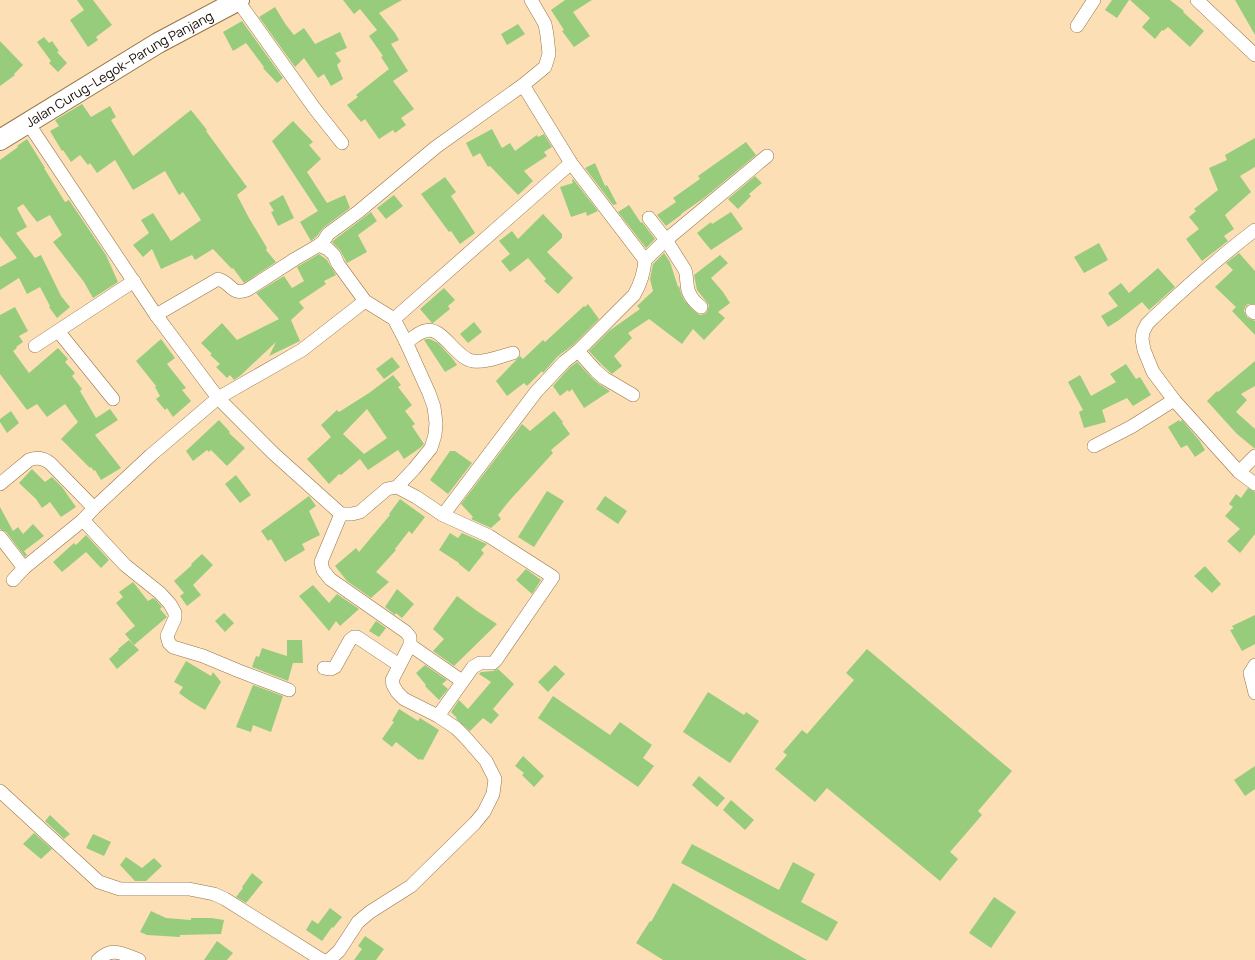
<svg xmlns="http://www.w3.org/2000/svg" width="1255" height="960" viewBox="0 0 1255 960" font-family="Manrope,sans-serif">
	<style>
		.building { fill: #98cc7d; fill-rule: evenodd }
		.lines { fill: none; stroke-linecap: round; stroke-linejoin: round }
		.minor-casing { stroke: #967443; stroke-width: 14 }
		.primary-casing { stroke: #967443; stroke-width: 22 }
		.minor { stroke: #fff; stroke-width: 13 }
		.primary { stroke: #fff; stroke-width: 20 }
		.labels { text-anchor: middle; stroke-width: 3; stroke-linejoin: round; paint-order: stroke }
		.street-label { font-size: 13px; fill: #150800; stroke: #fddfb6 }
	</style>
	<rect width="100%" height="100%" fill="#fddfb6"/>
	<g class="building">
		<path d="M77,0H93L112,25L96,37L98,40L88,47L70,20L84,10Z"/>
		<path d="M343,0H402L379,13L395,33L399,40L391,44L408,71L393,81L414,109L401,118L406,125L395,133L393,130L379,139L365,119L361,122L347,105L358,97L356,95L389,69L381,57L383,56L369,36L377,30L360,9L354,14Z"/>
		<path d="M565,0H592L573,12L590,36L574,47L562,31L564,30L551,10Z"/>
		<path d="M1112,0H1129L1117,18L1105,10Z"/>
		<path d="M1130,0H1170L1184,11L1183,12L1204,31L1190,47L1168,27L1163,31L1162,30L1155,39L1142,27L1150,18Z"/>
		<path d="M1235,0H1255V35Z"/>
		<path d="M275,7L286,25L294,35L304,28L315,44L340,32L347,48L335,53L341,61L337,65L343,79L331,86L324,74L318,78L304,58L295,67L259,17Z"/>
		<path d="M242,21L283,78L277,83L263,68L264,67L246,43L233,51L223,32Z"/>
		<path d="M518,24L525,34L507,45L501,34Z"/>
		<path d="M44,37L49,43L52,41L59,51L57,52L67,63L58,72L49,63L51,61L37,42Z"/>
		<path d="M0,41L23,65L14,74L15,75L0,86Z"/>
		<path d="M82,104L91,117L110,106L116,117L111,120L133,156L191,110L207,130L206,131L247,187L237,195L249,218L267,248L266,250L276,262L244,283L233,268L232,269L213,249L195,260L192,255L161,269L152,249L143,257L133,245L149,233L141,220L153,213L171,241L201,220L183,192L179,195L165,171L133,190L115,160L97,173L90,163L88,165L80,155L71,162L63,150L62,151L50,131L59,126L55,120Z"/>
		<path d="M293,121L313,142L309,145L321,159L307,172L327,203L345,195L350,208L323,228L317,236L311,241L300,222L318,211L272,141Z"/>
		<path d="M492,129L502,148L510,143L515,151L537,135L538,137L544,134L552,147L544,152L547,156L524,171L533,181L518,195L490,166L488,167L480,153L473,157L466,143Z"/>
		<path d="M1255,138V167L1240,176L1251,192L1225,215L1234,229L1224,236L1228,241L1202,261L1186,239L1199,229L1189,217L1196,211L1194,209L1218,190L1209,168L1227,160L1225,155Z"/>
		<path d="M27,139L45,168H44L65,202L69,200L106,255L118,282L93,298L84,282L53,242L62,235L50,215L37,222L23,204L17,208L27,227L16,233L35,258L41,255L61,296L70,307L57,318L49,307L50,306L40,287L27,294L19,278L0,290V267L17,258L0,236V160L18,147L17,146Z"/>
		<path d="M746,142L756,155L704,198L681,214V215L666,226L657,215L676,202L673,198L700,179L698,176Z"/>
		<path d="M595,163L605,186L607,185L617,204L613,205L585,168Z"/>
		<path d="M755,176L762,183L749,194L751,196L738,209L728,199Z"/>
		<path d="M445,177L456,192L451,196L475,233L460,244L451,231L449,232L421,194Z"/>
		<path d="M573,179L598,211L587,216L586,212L571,217L560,187L573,183L572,180Z"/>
		<path d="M283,195L294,218L278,226L271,212L274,211L269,203Z"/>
		<path d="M394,195L403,206L386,219L377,208Z"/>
		<path d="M629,205L641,223L642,222L655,239L646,248L618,212Z"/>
		<path d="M371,212L377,221L358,235L367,252L347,263L340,250L332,242L334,240Z"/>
		<path d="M731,212L743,229L711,250L697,233L711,222L712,224Z"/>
		<path d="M543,214L562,234V238L547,252L573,278L558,294L544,281L546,279L528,258L510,272L501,261L510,254L499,241L512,231L518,239Z"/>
		<path d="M1099,243L1108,260L1084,273L1074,257Z"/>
		<path d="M664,253L670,262L678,287L679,286L681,293L684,300L693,310L700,315L704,314L707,312L709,305L697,290L694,275L720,255L728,263L711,278L723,292L730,303L718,312L725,318L704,340L693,329L682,344L649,319L628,333L632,338L614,356L622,366L612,374L602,365L589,351L609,331L640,309L637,306L653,291L650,279L653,264Z"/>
		<path d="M1239,253L1255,271V304H1248L1245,307L1244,311L1247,317L1255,321V335L1232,311L1236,307L1215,287L1233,270L1226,263Z"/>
		<path d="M319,254L327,260L336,275L324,281L326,284L299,302L304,308L291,320L300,341L269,356L276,342L241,375L234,380L230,375L227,378L216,367L220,364L210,355L212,354L201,343L222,323L237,340L279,319L256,293L284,276L292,288L304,281L297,267Z"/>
		<path d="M1158,268L1175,287L1149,310L1142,302L1119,320L1108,327L1101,316L1118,306L1108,293L1121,283L1129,293Z"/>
		<path d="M444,288L455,300L448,306L450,309L433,323H432L420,309Z"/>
		<path d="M588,304L599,319L573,345L558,356L543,373L542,371L527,386L524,383L507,396L496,381L520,356L523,359L543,340L545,342L584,306L585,307Z"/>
		<path d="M15,307L28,331L19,336L23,342L16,347L17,348L13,351L29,373L58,348L68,359L65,362L75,373L72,376L82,389L80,391L96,418L110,409L118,420L95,435L121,468L101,480L95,470L94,471L91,467L90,468L61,439L78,422L65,404L47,417L37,404L27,410L0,374V315Z"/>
		<path d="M474,322L482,332L468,343L460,334Z"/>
		<path d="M161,339L175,358L167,364L186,388L182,390L191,401L173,417L167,408L165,410L156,399L160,396L155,387L156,386L136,361Z"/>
		<path d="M426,339H430L438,343L452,358L457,365L445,372L424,340Z"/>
		<path d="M392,357L400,367L384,379L376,369Z"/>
		<path d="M1255,361V386L1241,394L1247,400L1236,412L1255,429V448H1254L1237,434L1207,401L1217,391L1218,392Z"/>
		<path d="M577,362L591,377L599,384L610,391L584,408L572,389L569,392L568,390L560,396L553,386L569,368Z"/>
		<path d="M1126,364L1136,379L1140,377L1151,395L1133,406L1127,398L1102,410L1106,422L1084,428L1079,412L1083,410L1068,382L1080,375L1091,396L1116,382L1110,374Z"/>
		<path d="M393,375L401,385L398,387L412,405L405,411L415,424L412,426L424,444L420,448L404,459L398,450L368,470L360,459L341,475L339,474L329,484L307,459L331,437L321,425L337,410L339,412L369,393ZM367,409L387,438L364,454L343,434Z"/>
		<path d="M11,411L19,423L7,433L0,422V419Z"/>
		<path d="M554,411L563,422L562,423L570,434L551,450L553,453L510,500L498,515L501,519L491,528L471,519L473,517L461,504L522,424L530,431Z"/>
		<path d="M219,420L230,432L229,433L245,448L227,466L211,450L209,452L207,450L193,461L186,451Z"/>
		<path d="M1179,420L1180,422L1182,420L1199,440L1205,450L1195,457L1187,445L1181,448L1168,427Z"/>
		<path d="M450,451H455L472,463L448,494L430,480Z"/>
		<path d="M32,469L45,482L52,477L62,487L76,507L61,517L50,502L42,508L36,499L19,483Z"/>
		<path d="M236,475L251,495L240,503L225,484Z"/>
		<path d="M1248,488L1255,492V534L1240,553L1227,541L1240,529L1225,516L1233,507L1229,504L1236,494L1241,498Z"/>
		<path d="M547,491L564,501L534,547L518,537Z"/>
		<path d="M309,496L316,506L309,511L320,535L302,544L305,550L285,562L271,539L268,541L261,531Z"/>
		<path d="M605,496L627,511L618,524L596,509Z"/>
		<path d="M400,499L425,517L412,534L409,531L395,549L396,550L376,572L389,582L371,598L347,581L335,566L356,548L359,552L390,515L389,514Z"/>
		<path d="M0,507L13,531L18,527L23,534L33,524L44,536L24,551L27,555L25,557L6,532L0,529Z"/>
		<path d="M450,533L458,538L462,533L487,544L481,550L484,553L469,572L459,564V563L439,550Z"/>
		<path d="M86,535L109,560L101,568L86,552L62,572L53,562L74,543L76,545Z"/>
		<path d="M202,554L213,565L193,585L201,595L187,606L180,596L184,593L174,581L192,565L191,564Z"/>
		<path d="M1205,566L1221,584L1212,593L1194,576Z"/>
		<path d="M526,569L541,580L532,594L516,580Z"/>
		<path d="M133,582L148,601L153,598L155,599L162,607L160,609L167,617L134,645L125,634L135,626L116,603L123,597L119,592Z"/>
		<path d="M313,585L329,603L337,594L359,609L340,626L336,621L329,631L299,596Z"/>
		<path d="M397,589L414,604L402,618L396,613L395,615L385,607Z"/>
		<path d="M457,596L477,611L497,624L454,666L433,651L444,639L433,629Z"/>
		<path d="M224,613L234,623L225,632L215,621Z"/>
		<path d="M1255,615V644L1242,651L1230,630L1234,629L1232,626Z"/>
		<path d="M376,621L386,628L379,637L369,631Z"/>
		<path d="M129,640L139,650L117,669L109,659L119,650L118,649Z"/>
		<path d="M287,640H302L303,663H293L288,681L252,667L256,656L259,657L262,648L287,656Z"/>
		<path d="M867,649L1012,771L978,811L982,815L950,852L958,859L940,881L827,788L815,802L775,769L787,755L783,752L802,730L807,734L854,680L846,673Z"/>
		<path d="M186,661L211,676L213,672L221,682L205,710L190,701L179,693L183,687L174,682Z"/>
		<path d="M425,665L447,680L442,684L448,689L439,700L425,686L426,685L416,673Z"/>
		<path d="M555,665L565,674L548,692L538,682Z"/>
		<path d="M498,669L514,684L493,709L499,715L491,724L483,718L470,731L456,719L457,718L451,712L459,700L468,709L491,682L479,674L481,672L493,671Z"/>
		<path d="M253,685L283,696L271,732L253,725L251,732L236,727Z"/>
		<path d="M708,692L744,715L746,712L759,721L730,763L683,732Z"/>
		<path d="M553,696L610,735L620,722L652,745L643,758L654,766L638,787L538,718Z"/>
		<path d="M399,709L418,721L420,718L439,730L423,760L420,759L419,760L396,742L392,747L382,739L394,722L392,721Z"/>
		<path d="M523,756L544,776L534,787L522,775L524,773L515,766Z"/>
		<path d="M1255,766V789L1245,796L1234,780Z"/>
		<path d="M699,776L725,798L717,807L692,785Z"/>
		<path d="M731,800L754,820L745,830L723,810Z"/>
		<path d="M50,815L70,834L64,839L45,821Z"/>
		<path d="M34,833L52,849L41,859L23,844Z"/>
		<path d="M93,834L111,842L104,856L86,848Z"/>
		<path d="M692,844L779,890L793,862L815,874L801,902L838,922L827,941L681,863Z"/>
		<path d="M126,857L142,868L154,858L162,866L146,881H135L120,865Z"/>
		<path d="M252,873L263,882L246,903L236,897L243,888L242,887Z"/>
		<path d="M673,883L807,960H663L636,943L650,921L651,922Z"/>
		<path d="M994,897L1016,912L991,948L969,933Z"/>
		<path d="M330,908L342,917L333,928L332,927L322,941L306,930L312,920L318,924Z"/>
		<path d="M151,911L166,918L191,920V918H211L224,920L221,934L180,935V937L147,935L140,932Z"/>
		<path d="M365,936L384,949L376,960H354L362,949L358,946Z"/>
		<path d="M217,941L233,953L227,960H204Z"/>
	</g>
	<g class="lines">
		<g class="minor-casing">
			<g id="minor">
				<path d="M1197,0L1255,55"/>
				<path d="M238,1L315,109L342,143"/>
				<path d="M1077,26L1094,0"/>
				<path d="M28,123L156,315L218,398L273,453L341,514H352L360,512L387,489L397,487L416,497L443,515L489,536L553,577L496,660L493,663H480L473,667L438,716"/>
				<path d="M649,218L666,240L685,270C687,275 686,278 687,283C687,293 693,301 701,307"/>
				<path d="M1255,230C1219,257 1186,287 1153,318L1147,324L1143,332L1142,339L1144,350L1153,372L1174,400L1239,472L1255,484"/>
				<path d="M645,260L666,240L767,156"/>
				<path d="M1252,311L1255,313"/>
				<path d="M156,315L218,279C231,282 231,296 247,290L295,259L319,245"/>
				<path d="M394,319L571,163"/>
				<path d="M58,331L113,399"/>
				<path d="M406,342C412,339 419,332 425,331C442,325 456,359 473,361C486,363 501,356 513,353"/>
				<path d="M35,346L134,281"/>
				<path d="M578,351L596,371L604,378L633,395"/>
				<path d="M1094,446L1131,427L1174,400"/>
				<path d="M1239,472L1255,456"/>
				<path d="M0,484L29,460C38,457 43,458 50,463L94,508"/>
				<path d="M397,487L414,469L431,448L435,435L436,423L434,407L429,393L406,342L394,319L365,301L338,264L334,255L328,249L319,245L323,242L328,234L358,212L436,147L523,85L545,67L549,54L547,35L545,24L531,0"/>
				<path d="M443,515L536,392L564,362L578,351L634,295C641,283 644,274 645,260L571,163L523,85"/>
				<path d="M83,520L125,565L160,593L170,604L175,613V618L167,636L169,643L173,647L203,656L239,671L289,690"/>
				<path d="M0,537L24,568"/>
				<path d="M13,580L24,568L83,520L94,508L151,455L218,398L302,350L365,301"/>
				<path d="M410,645L462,681"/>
				<path d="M1255,665L1250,673L1255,693"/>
				<path d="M324,668L331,669L335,667L350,640L354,637H357L399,665"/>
				<path d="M0,791L99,882L120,889H189L214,894L225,899L322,960"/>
				<path d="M98,960C112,946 123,954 139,960"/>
				<path d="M329,960L339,951L358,922L370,912L411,886L475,823L484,812L493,794L495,779L486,761L465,737L456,728L438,716L404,699L397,692L393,685L392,680L410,645V637L406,632L330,579L323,570L321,562L341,514"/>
			</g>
		</g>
		<g class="primary-casing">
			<g id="primary">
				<path id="s1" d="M0,140L158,43L239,0"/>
			</g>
		</g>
		<use href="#minor" class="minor"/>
		<use href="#primary" class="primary"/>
	</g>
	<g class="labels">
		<g class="street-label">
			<text dy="5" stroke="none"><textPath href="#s1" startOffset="139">Jalan Curug–Legok–Parung Panjang</textPath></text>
		</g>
	</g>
</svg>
